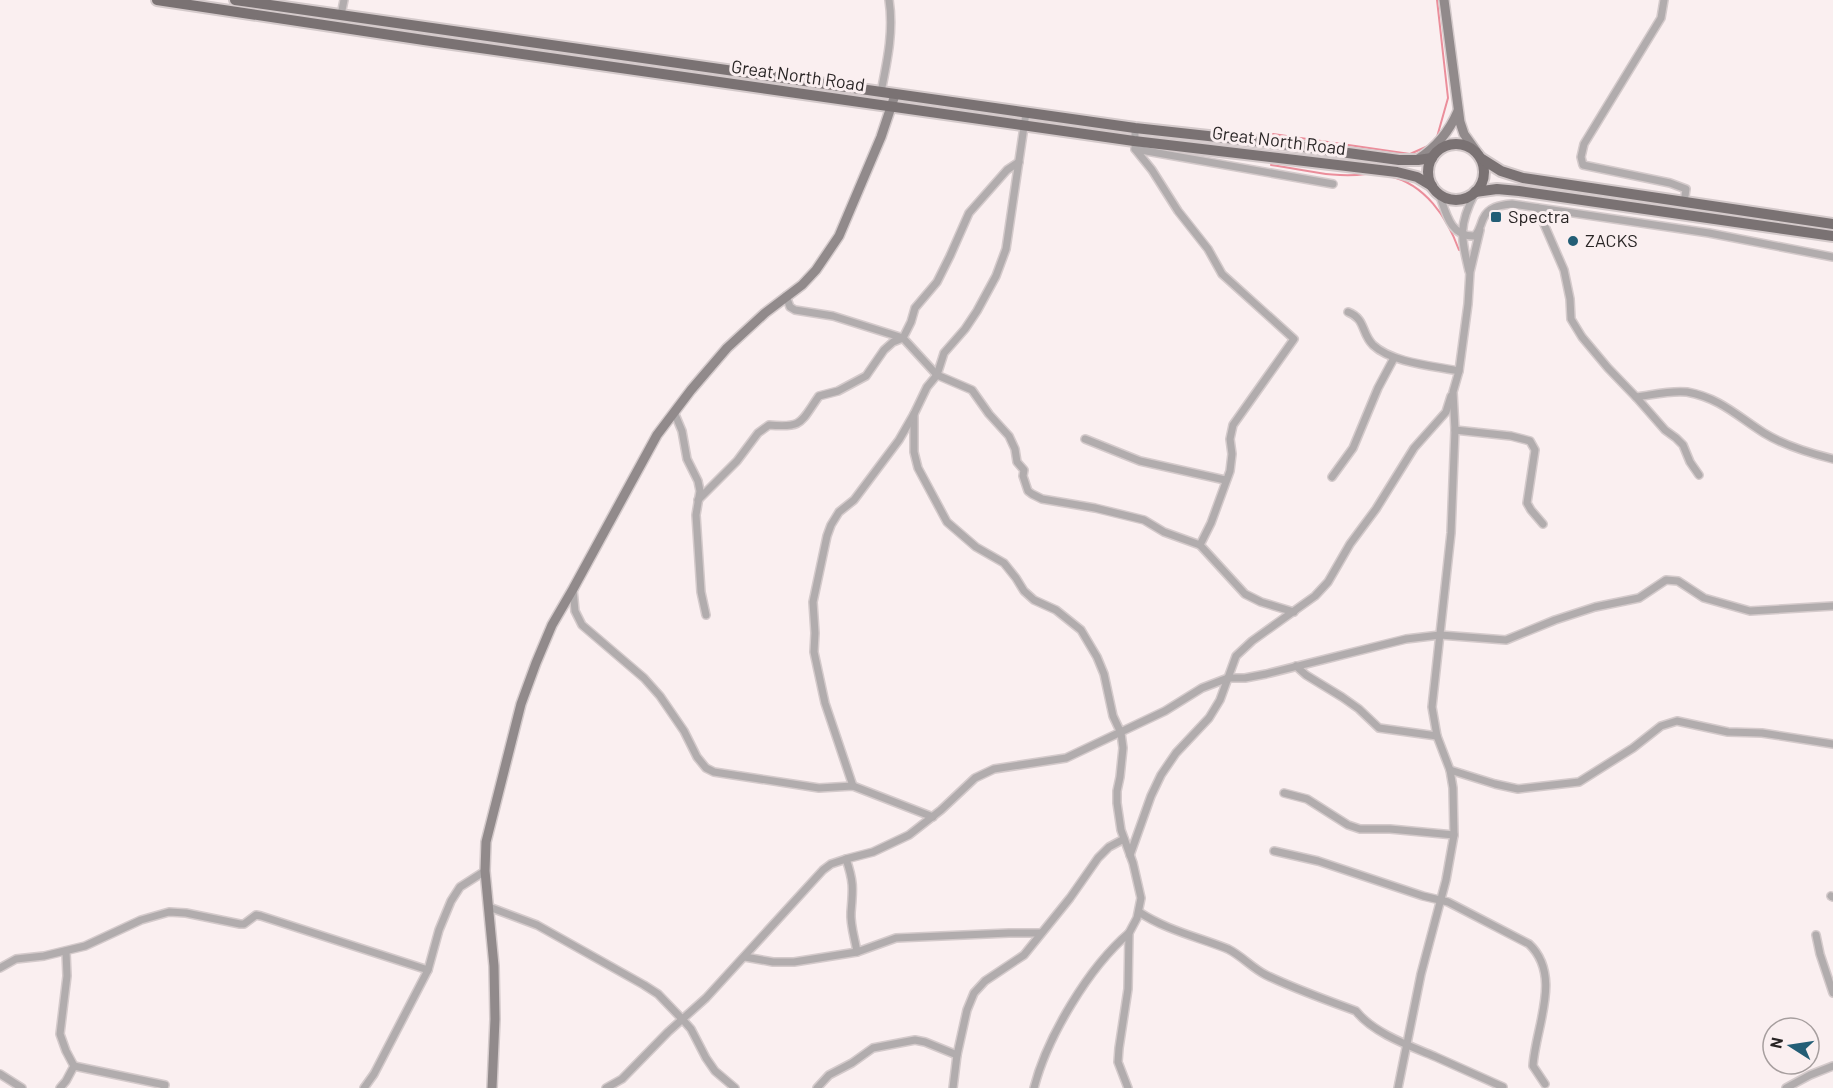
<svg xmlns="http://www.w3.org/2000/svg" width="1833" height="1088" viewBox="0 0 1833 1088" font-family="Barlow,sans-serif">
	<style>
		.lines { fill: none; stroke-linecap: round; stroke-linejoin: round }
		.stream { stroke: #eb8e9b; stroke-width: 2 }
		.street-casing { stroke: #d4cacb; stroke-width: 10 }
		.secondary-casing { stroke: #d4cacb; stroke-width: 12 }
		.primary-casing { stroke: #d4cacb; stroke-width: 14 }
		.street { stroke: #b1acad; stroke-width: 7 }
		.secondary { stroke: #918a8b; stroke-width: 9 }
		.primary { stroke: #7a7273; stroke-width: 10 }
		.poi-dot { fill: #235e76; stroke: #faeff0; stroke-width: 2 }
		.labels { text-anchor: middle; stroke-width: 6; stroke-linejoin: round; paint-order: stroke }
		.street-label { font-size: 18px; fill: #282424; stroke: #faeff0 }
		.poi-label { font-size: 18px; fill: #282424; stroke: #faeff0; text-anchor: start }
	</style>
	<rect width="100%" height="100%" fill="#faeff0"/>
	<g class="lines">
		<g class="stream">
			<path d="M1273,134L1410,154L1428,146L1437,137L1448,98L1437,0"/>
			<path d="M1271,165C1303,169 1334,179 1366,174"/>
			<path d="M1389,176C1425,184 1447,217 1459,250"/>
		</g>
		<g class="street-casing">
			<g id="street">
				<path d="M1664,0L1661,18L1584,144L1581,157L1583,165L1670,183L1686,189L1684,203"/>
				<path d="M341,15L344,0"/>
				<path d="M881,92C887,62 894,31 889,0"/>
				<path d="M1135,128V149L1152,170L1178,211L1208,249L1222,274L1294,339L1233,425L1230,439L1232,454L1230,471L1211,523L1200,545"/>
				<path d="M1135,149L1333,184"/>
				<path d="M1439,193C1446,213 1450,237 1475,236C1480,230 1480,226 1483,219C1488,207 1500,205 1512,204L1709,233L1833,257"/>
				<path d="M1537,208L1564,270L1570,299L1571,319L1582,337L1608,368L1636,397C1652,395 1671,390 1687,392C1720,398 1737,416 1764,433C1785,446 1809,453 1833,459"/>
				<path d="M1469,271C1461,237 1458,226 1475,193"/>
				<path d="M786,296L790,307L795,310L833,316L903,338L937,375L972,390L989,414L1009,436L1015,449L1017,462L1024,470L1023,476L1028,491L1032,494L1042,499L1095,508L1144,520L1164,532L1200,545L1245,594L1261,602L1294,612"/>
				<path d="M1348,312C1366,319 1361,333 1373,345C1392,363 1434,366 1459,371"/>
				<path d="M1636,397L1665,430L1676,438L1683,445L1690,462L1699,475"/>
				<path d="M674,412L682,431L687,459L698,481L700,491L696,515L701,592L706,615"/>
				<path d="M914,414V452L918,468L947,522L976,547L1004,563L1016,578L1024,591L1034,600L1056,610L1081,630L1097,657L1104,674L1113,716L1121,733L1123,748L1120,777L1117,791V803L1121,830L1133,863L1141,898L1137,918L1129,933L1128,989L1119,1048L1118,1062L1128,1088"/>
				<path d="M1455,430L1511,436L1530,441L1535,450L1527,503L1531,510L1543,524"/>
				<path d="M1085,439L1140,461L1225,480"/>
				<path d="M1332,477L1353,448L1378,388L1394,358"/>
				<path d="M698,500L737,461L758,433L769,425C803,428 800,423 819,396L838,391L866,376L884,350L893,342L903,338L911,322L915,308L937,282L950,256L969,213L1007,170L1019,162"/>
				<path d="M573,589L575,611L582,625L644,678L660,696L684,731L697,757L706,768L714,772L819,788L853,786L933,817"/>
				<path d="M1296,666L1306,675L1342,697L1359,709L1379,728L1437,736"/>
				<path d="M1450,770L1495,784L1518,789L1579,782L1633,748L1661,726L1677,721L1728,732L1762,733L1833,744"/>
				<path d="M853,786L825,703L814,652L815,633L813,602L827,536L831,525L839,512L854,500L899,440L914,414L927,387L937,375L944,353L965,329L977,311L996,276L1006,249L1026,113"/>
				<path d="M1284,793L1307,799L1348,825L1360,829H1390L1454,835"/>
				<path d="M1274,851L1318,861L1423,896L1448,902L1529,944C1563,976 1535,1028 1533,1066L1545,1084"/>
				<path d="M1130,855L1151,796L1161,775L1176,753L1209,718L1220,700L1236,656L1252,641L1315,596L1328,582L1350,544L1376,509L1414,448L1446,412L1451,396"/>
				<path d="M846,859C854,882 853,889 851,912C850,925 855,939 857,952"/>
				<path d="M1831,896L1833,897"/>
				<path d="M489,907L537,925L644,985L658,994L683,1020L691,1029L706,1058L715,1071L735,1088"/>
				<path d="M1139,912C1166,930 1198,937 1228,949C1242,956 1252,968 1266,975C1295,989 1326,1000 1356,1011C1373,1033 1410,1046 1436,1057C1458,1067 1481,1077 1503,1087"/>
				<path d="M1816,935L1820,954L1833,993"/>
				<path d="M745,957L773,962H794L857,952L896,938L1009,933H1041"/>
				<path d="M0,968L16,959L44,956L85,946L141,920L169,912L186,913L240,924H244L256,915L261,916L428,970"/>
				<path d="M74,1066L165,1085L164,1088"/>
				<path d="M0,1074L22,1088"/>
				<path d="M60,1088L66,1081L74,1066L66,1051L60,1034L67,976L66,952"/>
				<path d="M364,1088L374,1074L428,970L439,930L451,901L460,887L485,871"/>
				<path d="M606,1088L622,1079L668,1032L706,998L823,870L831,864L846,859L873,852L909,835L941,810L975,778L994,769L1066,758L1165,711L1202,688L1228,678H1245L1266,674L1406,639L1440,635L1506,640L1555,620L1595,607L1639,598L1666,580L1678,581L1704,598L1750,611L1833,606"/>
				<path d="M817,1088L829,1075L852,1063L873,1048L915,1040L925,1042L957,1055"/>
				<path d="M953,1088L957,1055L967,1010L974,993L985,981L1024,955L1070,898L1098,858L1109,847L1124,839"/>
				<path d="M1034,1088C1047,1037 1089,967 1129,933"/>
				<path d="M1398,1088L1421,974L1446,880L1454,835L1453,788L1450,770L1437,736L1432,707L1451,533L1455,430L1453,392L1459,371L1468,304L1470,272L1480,230"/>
				<path d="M1786,1088L1810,1075L1833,1066"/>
			</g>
		</g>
		<g class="secondary-casing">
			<g id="secondary">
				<path d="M1444,0L1460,122L1464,134L1479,155"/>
				<path d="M1418,159C1437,147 1449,132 1458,111"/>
				<path d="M492,1088L495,1019L494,966L485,871L486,842L521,704L536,663L552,625L573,589L657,435L691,390L727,348L765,313L802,285L816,270L839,236L881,137L895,95"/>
			</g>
		</g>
		<g class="primary-casing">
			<g id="primary">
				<path d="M157,0L424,40L1134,141L1397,172L1417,177L1432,186"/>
				<path d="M235,0L1135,128L1282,144L1399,160H1418L1432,158"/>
				<circle cx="1456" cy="172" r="28"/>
				<path d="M1482,159L1501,171L1523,178L1833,224"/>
				<path d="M1475,192L1497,189L1519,191L1833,236"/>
			</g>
		</g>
		<use href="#street" class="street"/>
		<use href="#secondary" class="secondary"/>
		<use href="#primary" class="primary"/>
	</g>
	<g class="poi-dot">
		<rect x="1490" y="211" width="12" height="12" rx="3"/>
		<circle cx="1573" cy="241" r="6"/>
	</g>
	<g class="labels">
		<g class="street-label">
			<text transform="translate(798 76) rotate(8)" y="6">Great North Road</text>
			<text transform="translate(1279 141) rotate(7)" y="6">Great North Road</text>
		</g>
		<g class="poi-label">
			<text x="1508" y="223">Spectra</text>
			<text x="1585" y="247">ZACKS</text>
		</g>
	</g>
	<g transform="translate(1791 1046) rotate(282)"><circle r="28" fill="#faeff0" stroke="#a69e9e" stroke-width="1.5"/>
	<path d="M0-4.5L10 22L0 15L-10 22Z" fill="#235e76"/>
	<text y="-9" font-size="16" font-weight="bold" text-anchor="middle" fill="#282424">N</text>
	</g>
</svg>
